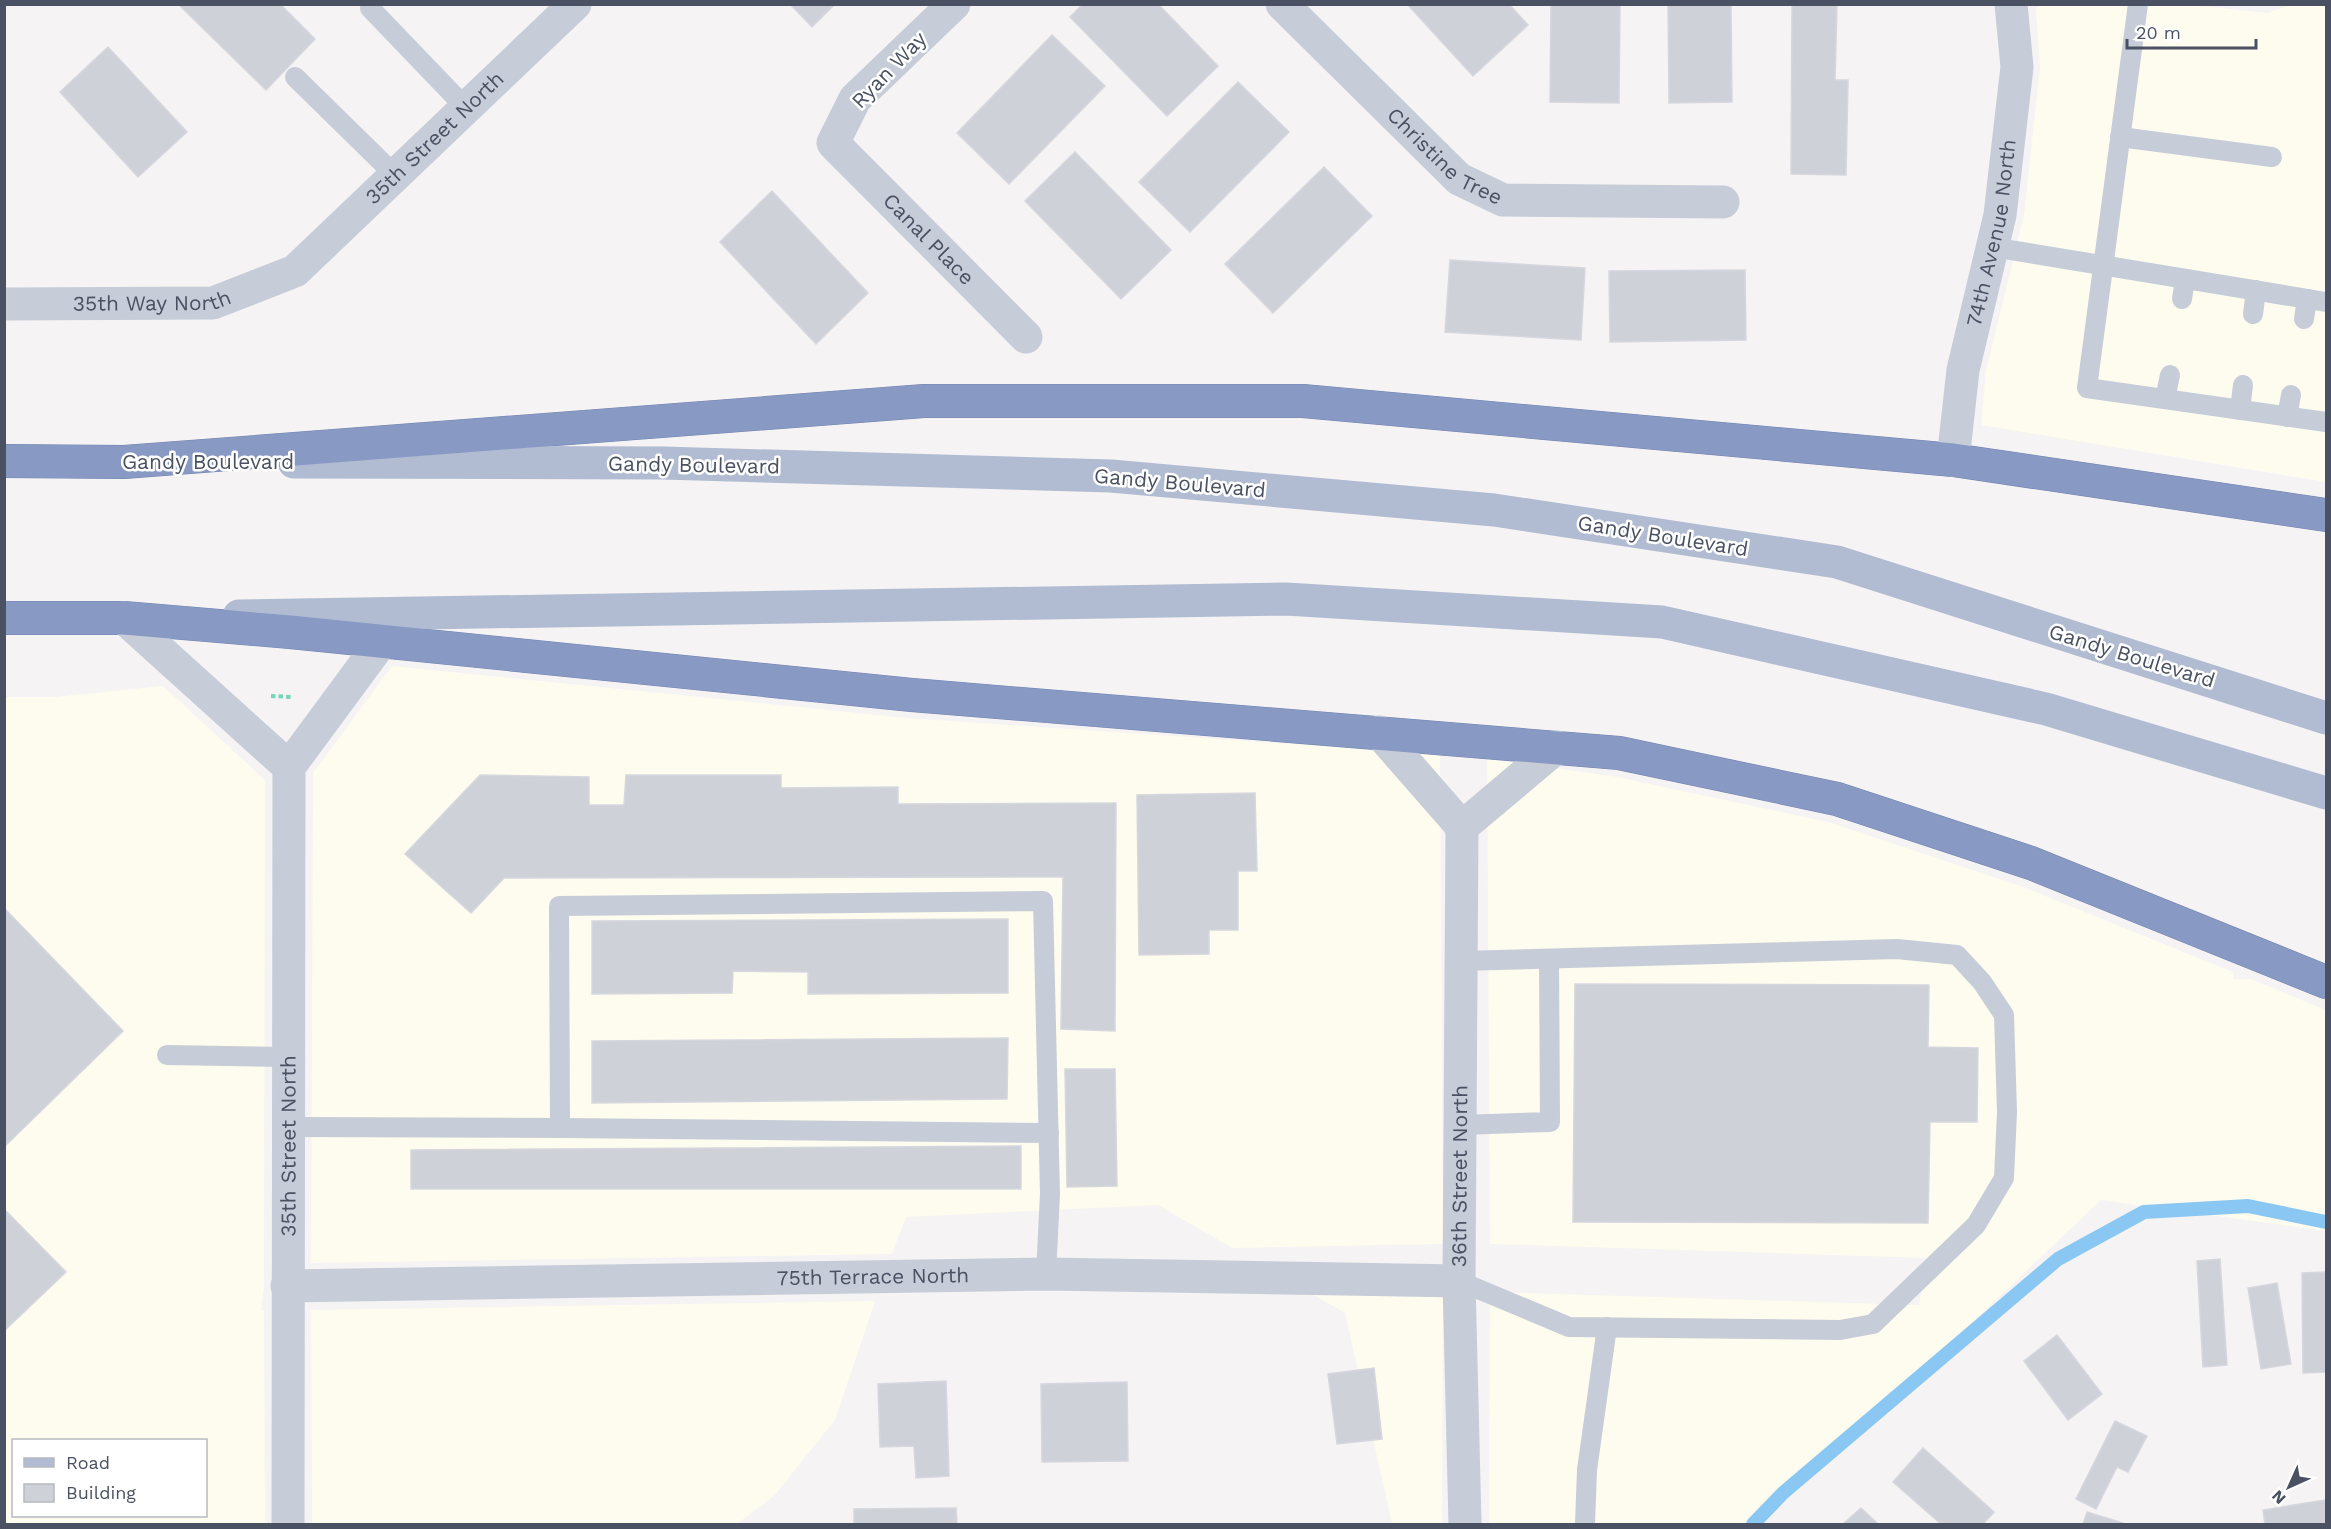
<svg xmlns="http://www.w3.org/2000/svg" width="2331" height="1529" viewBox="0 0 2331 1529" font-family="'Work Sans',sans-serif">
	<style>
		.commercial { fill: #fefcee; fill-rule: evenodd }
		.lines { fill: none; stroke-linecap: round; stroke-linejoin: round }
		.stream { stroke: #8ac8f3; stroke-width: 14 }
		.building { fill: #ced1d8; stroke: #d6d7de; stroke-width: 1.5 }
		.highway-casing { stroke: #7384b0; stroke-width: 34 }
		.path { stroke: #75d5b9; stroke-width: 4; stroke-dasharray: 4.5 3; stroke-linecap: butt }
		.lane { stroke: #c6ccd8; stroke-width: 20 }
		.street { stroke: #c6ccd8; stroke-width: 33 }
		.primary { stroke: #b1bbd2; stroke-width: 33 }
		.highway { stroke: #8899c4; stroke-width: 33 }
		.labels { text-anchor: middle; stroke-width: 5; stroke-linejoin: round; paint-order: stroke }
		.street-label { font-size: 21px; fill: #495162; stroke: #fff }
	</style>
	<rect width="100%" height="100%" fill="#f5f3f3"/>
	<g class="commercial">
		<path d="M2183,4L2268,13L2290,5H2326V482L1981,425L1986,371L2024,215L2040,67L2036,10L2038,5Z"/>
		<path d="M392,666L907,718L1440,754L1443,1244L1232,1248L1158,1205L906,1217L892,1254L311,1263L313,773Z"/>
		<path d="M163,686L265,780L264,1288L261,1310H264L265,1524H5V697H55ZM14,1440H206V1516H14Z"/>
		<path d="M1487,759L1612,776L1828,822L2021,886L2228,970L2233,972V979H2251L2326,1010V1231L2101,1200L1760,1524H1489L1490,1292L1919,1305L1926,1258L1490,1244Z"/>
		<path d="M1443,1291L1442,1524H1392L1345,1313L1312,1294Z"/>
		<path d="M875,1301L835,1420L774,1496L737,1524H312L311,1310Z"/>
	</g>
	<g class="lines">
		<path class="stream" d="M1753,1524L1783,1493L2058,1259L2144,1212L2248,1206L2326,1222"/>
	</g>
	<g class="building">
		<path d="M178,4H280L315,39L266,90Z"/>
		<path d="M790,4H835L812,27Z"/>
		<path d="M1083,4H1158L1218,66L1167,116L1070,17Z"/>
		<path d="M1407,4H1509L1528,25L1473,76Z"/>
		<path d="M1551,4H1620L1619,103L1550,102Z"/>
		<path d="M1668,4H1731L1732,102L1669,103Z"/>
		<path d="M1792,4H1837L1835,80H1848L1846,175L1791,174Z"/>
		<path d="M1052,35L1105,86L1009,184L957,133Z"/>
		<path d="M108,47L187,132L138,177L60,92Z"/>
		<path d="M1238,82L1289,132L1190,232L1139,182Z"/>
		<path d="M1075,152L1171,250L1121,299L1025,201Z"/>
		<path d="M1324,167L1372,216L1273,313L1225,264Z"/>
		<path d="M772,191L868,293L816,344L720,242Z"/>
		<path d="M1450,260L1585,268L1581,340L1445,332Z"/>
		<path d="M1745,270L1746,340L1610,342L1609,271Z"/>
		<path d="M480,775L589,777V805H624L626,775H781V788L898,787V804L1116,803L1115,1031L1061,1029L1063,877L504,878L471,913L405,854Z"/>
		<path d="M1255,793L1257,871H1238V930H1209V954L1139,955L1137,795Z"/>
		<path d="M4,908L123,1031L4,1147Z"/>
		<path d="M1008,919V993L808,994V972L733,971L732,993L592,994V921Z"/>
		<path d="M1575,984L1929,985L1928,1047L1978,1048L1977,1122H1930L1928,1223L1573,1222Z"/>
		<path d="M1008,1038L1007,1099L592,1103V1041Z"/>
		<path d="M1065,1069H1115L1117,1186L1067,1187Z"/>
		<path d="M1021,1146V1189H411V1150Z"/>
		<path d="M4,1209L66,1272L4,1331Z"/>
		<path d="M2220,1259L2227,1365L2203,1367L2197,1261Z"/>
		<path d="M2326,1272V1372L2303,1373L2302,1273Z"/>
		<path d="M2277,1283L2291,1364L2261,1369L2248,1288Z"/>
		<path d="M2057,1335L2102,1394L2068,1420L2024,1361Z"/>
		<path d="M1374,1368L1382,1439L1337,1444L1328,1374Z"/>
		<path d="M946,1381L949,1476L916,1478L914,1446L880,1447L878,1384Z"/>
		<path d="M1127,1382L1128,1461L1042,1462L1041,1384Z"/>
		<path d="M2115,1421L2147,1436L2128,1472L2117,1467L2096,1509L2076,1499Z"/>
		<path d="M1923,1448L1994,1512L1983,1524H1941L1893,1482Z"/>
		<path d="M2326,1500V1524H2265L2263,1510Z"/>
		<path d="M956,1508L957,1524H854V1509Z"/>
		<path d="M1861,1508L1878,1524H1843Z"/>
		<path d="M2087,1512L2123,1523V1524H2083Z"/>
	</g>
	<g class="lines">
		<g class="highway-casing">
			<g id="highway">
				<path d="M4,461L124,462L924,401H1303L1953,460L2326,515"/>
				<path d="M4,618H124L290,632L912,695L1619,753L1837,799L2031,863L2326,982"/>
			</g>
		</g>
		<path class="path" d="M271,696L293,697"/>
		<g class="lane">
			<path d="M2138,4L2087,388L2326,422"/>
			<path d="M370,8L466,108"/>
			<path d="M295,77L396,176"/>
			<path d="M2120,137L2272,157"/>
			<path d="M1992,247L2326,302"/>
			<path d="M2182,299L2185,279"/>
			<path d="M2253,314L2256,290"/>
			<path d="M2304,319L2307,299"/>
			<path d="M2165,399L2170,375"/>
			<path d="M2240,410L2243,385"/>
			<path d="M2287,417L2291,395"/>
			<path d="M167,1055L288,1057"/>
			<path d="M1460,1125L1550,1122L1549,959"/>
			<path d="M288,1127L560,1128L559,906L1043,901L1050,1194L1046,1274"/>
			<path d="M560,1128L1049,1133"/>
			<path d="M1459,1281L1569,1327L1840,1330L1873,1324L1976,1225L2004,1178L2007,1112L2004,1015L1982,982L1957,955L1897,949L1461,961"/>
			<path d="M1585,1524L1587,1470L1607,1327"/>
		</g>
		<g class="street">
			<path id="s1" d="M954,4L855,99L833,143L1026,337"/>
			<path id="s2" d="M1282,4L1459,179L1503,200L1723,202"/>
			<path id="s3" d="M4,304L213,303L295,271L575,4"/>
			<path id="s4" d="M1953,460L1963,370L2000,215L2017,67L2011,4"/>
			<path d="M124,618L289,767"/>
			<path d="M1379,732L1462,827"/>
			<path id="s5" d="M287,1286L1046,1274L1459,1281"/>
			<path id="s6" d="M288,1524L289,767L382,641"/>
			<path id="s7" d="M1465,1524L1459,1281L1462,827L1557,747"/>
		</g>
		<g class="primary">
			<path d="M294,462L663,463L1111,476L1494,510L1837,562L2326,718"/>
			<path d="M239,616L1286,599L1662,622L2046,709L2326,793"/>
		</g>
		<use href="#highway" class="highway"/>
	</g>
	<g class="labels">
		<g class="street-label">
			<text transform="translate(889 70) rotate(-46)" y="7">Ryan Way</text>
			<text dy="7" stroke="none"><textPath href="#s3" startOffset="490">35th Street North</textPath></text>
			<text dy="7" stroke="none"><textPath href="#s2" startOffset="224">Christine Tree</textPath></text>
			<text dy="7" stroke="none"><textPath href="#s4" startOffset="231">74th Avenue North</textPath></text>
			<text dy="7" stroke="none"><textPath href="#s1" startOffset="322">Canal Place</textPath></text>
			<text dy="7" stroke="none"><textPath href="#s3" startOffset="148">35th Way North</textPath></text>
			<text x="208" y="469">Gandy Boulevard</text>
			<text transform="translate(694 465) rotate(1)" y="7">Gandy Boulevard</text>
			<text transform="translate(1180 483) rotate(5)" y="7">Gandy Boulevard</text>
			<text transform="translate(1663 536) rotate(9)" y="7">Gandy Boulevard</text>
			<text transform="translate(2132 656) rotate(17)" y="7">Gandy Boulevard</text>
			<text dy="7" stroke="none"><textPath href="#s6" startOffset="378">35th Street North</textPath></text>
			<text dy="7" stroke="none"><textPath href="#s7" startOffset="348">36th Street North</textPath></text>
			<text dy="7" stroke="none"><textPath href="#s5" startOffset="586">75th Terrace North</textPath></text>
		</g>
	</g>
	<rect width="2331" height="1529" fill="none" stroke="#495162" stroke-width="12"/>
	<rect x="12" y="1439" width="195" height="78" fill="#ffffff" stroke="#b6b9c0" stroke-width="1.5"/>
	<rect x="24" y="1458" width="30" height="9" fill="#b1bbd2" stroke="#b6b9c0" stroke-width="1.5"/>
	<text x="66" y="1469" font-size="18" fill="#495162">Road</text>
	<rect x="24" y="1484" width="30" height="18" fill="#ced1d8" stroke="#b6b9c0" stroke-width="1.5"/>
	<text x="66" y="1499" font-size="18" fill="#495162">Building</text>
	<g transform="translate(2289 1487) rotate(225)" stroke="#ffffff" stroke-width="4.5" paint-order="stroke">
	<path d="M0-4.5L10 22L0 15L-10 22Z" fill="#495162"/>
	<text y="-9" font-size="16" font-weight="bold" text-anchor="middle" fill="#495162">N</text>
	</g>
	<path d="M2127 39v9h129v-9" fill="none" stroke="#495162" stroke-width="3"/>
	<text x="2136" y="39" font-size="18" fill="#495162" stroke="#ffffff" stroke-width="4.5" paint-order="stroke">20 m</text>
</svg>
